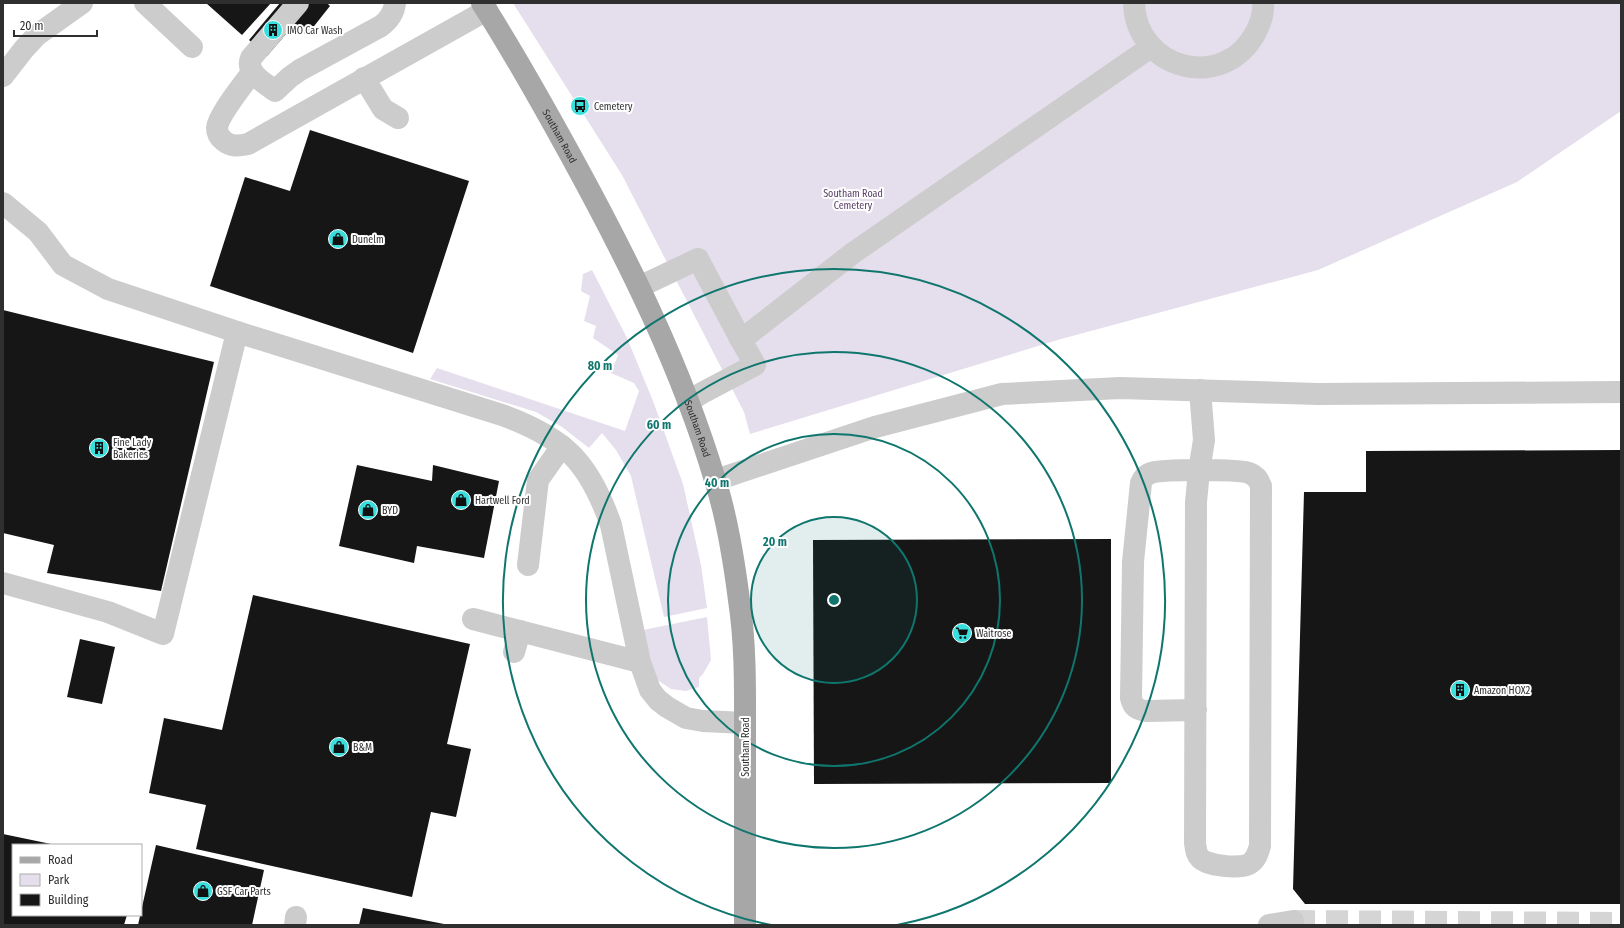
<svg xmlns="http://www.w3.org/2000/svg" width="1624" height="928" viewBox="0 0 1624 928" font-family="'Fira Sans Condensed',sans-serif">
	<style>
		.green { fill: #e5deec }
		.building { fill: #161616 }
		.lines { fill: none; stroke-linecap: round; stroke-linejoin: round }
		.minor-tunnel { stroke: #d5d5d5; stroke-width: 22; stroke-dasharray: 22 11; stroke-linecap: butt }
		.minor { stroke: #ccc; stroke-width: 22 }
		.major { stroke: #a7a7a7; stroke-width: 22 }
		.ring { fill: none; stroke: #0f766e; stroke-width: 2 }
		.labels { text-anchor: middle; stroke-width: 4; stroke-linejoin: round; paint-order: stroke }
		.poi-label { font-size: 10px; fill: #2f2f2f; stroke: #fff; text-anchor: start }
		.street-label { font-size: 10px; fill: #2f2f2f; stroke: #fff }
		.park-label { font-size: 10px; fill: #583e69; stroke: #fff }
		.centre { fill: #0f766e; stroke: #fff; stroke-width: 2 }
		.ring-label { font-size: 12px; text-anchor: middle; font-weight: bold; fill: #0f766e; stroke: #fff; stroke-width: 4; stroke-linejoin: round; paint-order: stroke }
	</style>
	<rect width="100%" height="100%" fill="#fff"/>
	<g class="green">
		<path d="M513,3H1621V111L1517,182L1318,270L1061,339L750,434L744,412L622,175Z"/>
		<path d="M592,270L627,338L653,401L683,484L701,565L707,608L664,617L631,476L616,450L602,433L589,448L562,427L536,412L430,379L437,368L625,431L639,391L634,383L611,373L618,355L593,338L596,326L584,321L590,296L581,291L583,274Z"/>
		<path d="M707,617L711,660L703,674L699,678V687L686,691L671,689L656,679L643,630Z"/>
	</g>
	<g class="building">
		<path d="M206,3H271L242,35Z"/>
		<path d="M280,3H327L330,6L307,35L293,26L267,56L249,40Z"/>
		<path d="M310,130L469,181L413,353L210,286L245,177L290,191Z"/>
		<path d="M3,310L214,362L161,591L47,573L54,545L3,533Z"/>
		<path d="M1621,450V904H1305L1293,889L1304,492H1366V451Z"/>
		<path d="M357,465L432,481L433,465L499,481L484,558L417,546L414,563L339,546Z"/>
		<path d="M1111,539V783L814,784L813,540Z"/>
		<path d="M253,595L470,644L447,744L471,749L456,817L431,812L412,897L196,849L206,805L149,793L164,718L222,730Z"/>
		<path d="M80,639L115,647L102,704L67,697Z"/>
		<path d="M3,834L51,844L13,845V915H127L124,925H3Z"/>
		<path d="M156,845L264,870L252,925H138Z"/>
		<path d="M363,908L444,924V925H359Z"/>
	</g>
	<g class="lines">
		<path class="minor-tunnel" d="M1293,921L1621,923"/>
		<g class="minor">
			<path d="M145,3L192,47"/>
			<path d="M298,3L251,58C245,73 265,83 275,91L290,77L300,70L381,26C389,20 394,13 395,3"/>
			<path d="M1134,3C1136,70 1224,93 1256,32C1260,24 1264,13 1263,3"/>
			<path d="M252,72C244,84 218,115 217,128C217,133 220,138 224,141C231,147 239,146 248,144L487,10"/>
			<path d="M3,76L24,49L37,35L82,3"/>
			<path d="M364,78L383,109L398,118"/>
			<path d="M3,203L38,232L63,265L108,289L237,332L502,415C565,438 589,462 611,525L640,662L650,690L658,700L667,707L686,718L703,721L745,723"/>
			<path d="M639,287L698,259L741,340"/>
			<path d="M688,402L702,393L755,365L741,340L853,253L1151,47"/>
			<path d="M716,480L875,427L1002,394L1120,388L1317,394L1621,392"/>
			<path d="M528,565L538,480L562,446"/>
			<path d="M3,583L108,612L163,634L237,332"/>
			<path d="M473,619L640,662"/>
			<path d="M514,652L520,631"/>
			<path d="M1196,710L1147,711C1137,710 1133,707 1131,698L1133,562L1141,483C1143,478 1145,475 1151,473C1162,469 1238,469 1249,473C1255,475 1259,480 1261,486L1260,846C1258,853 1256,860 1249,864C1240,869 1207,866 1200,858C1196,854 1196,849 1195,843L1196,502L1199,471L1204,440L1200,390"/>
			<path d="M295,925L296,917"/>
			<path d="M1269,925L1293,921"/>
		</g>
		<path class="major" id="s1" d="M482,3C514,53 543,105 571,156C628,260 681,366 715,480C727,517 734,561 739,600C746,646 745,692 745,738C745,800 745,863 745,925"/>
	</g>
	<circle cx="834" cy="600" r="83" fill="#0f766e" fill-opacity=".12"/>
	<g class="ring">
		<circle cx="834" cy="600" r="83"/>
		<circle cx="834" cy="600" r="166"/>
		<circle cx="834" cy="600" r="248"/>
		<path d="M771 925A331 331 0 1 1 897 925"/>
	</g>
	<defs>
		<g id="building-disc" transform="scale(1)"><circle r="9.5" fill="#39dfdd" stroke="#fff"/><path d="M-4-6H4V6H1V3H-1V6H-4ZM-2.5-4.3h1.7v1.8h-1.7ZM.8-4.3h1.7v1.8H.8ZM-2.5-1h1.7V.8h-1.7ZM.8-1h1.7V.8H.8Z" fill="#111"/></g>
		<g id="bus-disc" transform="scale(1)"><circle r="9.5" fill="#39dfdd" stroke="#fff"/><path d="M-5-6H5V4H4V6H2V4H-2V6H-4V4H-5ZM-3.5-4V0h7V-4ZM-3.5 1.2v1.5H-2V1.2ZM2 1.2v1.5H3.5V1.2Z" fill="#111"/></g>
		<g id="shop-disc" transform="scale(1)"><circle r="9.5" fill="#39dfdd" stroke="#fff"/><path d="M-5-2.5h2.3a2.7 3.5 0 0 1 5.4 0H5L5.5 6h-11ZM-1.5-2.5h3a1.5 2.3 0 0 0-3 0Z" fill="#111"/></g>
		<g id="supermarket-disc" transform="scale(1)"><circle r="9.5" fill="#39dfdd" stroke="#fff"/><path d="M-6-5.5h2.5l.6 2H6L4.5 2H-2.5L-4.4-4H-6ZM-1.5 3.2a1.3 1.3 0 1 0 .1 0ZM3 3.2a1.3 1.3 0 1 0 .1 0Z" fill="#111"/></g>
	</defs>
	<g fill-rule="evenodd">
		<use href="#building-disc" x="273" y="30"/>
		<use href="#bus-disc" x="580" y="106"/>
		<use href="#shop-disc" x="338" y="239"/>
		<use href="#building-disc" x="99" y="448"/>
		<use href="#shop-disc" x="461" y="500"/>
		<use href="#shop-disc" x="368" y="510"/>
		<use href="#supermarket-disc" x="962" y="633"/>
		<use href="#building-disc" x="1460" y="690"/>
		<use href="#shop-disc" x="339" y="747"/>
		<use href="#shop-disc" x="203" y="891"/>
	</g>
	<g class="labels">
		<g class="poi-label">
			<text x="287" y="34">IMO Car Wash</text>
			<text x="594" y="110">Cemetery</text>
			<text x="352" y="243">Dunelm</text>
			<text x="113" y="446">Fine Lady<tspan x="113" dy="12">Bakeries</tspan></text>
			<text x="475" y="504">Hartwell Ford</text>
			<text x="382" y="514">BYD</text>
			<text x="976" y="637">Waitrose</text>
			<text x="1474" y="694">Amazon HOX2</text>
			<text x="353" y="751">B&amp;M</text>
			<text x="217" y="895">GSF Car Parts</text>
		</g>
		<g class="street-label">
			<text dy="4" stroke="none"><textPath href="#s1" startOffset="154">Southam Road</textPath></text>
			<text dy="4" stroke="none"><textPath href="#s1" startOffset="478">Southam Road</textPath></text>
			<text transform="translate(745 747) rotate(-90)" y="4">Southam Road</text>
		</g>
		<g class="park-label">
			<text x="853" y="197">Southam Road<tspan x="853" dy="12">Cemetery</tspan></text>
		</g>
	</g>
	<circle cx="834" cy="600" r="6" class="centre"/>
	<g class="ring-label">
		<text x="600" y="370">80 m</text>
		<text x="659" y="429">60 m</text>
		<text x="717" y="487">40 m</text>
		<text x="775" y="546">20 m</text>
	</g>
	<rect width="1624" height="928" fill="none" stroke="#2f2f2f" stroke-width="8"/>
	<rect x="12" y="844" width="130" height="72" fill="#ffffff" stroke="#acacac"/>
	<rect x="20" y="857" width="20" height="6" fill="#a7a7a7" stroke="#acacac"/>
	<text x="48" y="864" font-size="12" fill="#2f2f2f">Road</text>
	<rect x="20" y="874" width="20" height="12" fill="#e5deec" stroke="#acacac"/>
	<text x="48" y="884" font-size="12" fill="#2f2f2f">Park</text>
	<rect x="20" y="894" width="20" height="12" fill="#161616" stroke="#acacac"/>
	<text x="48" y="904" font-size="12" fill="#2f2f2f">Building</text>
	<path d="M14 30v6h83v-6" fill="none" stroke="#2f2f2f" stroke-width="2"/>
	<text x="20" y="30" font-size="12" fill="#2f2f2f" stroke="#ffffff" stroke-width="3" paint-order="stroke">20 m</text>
</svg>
